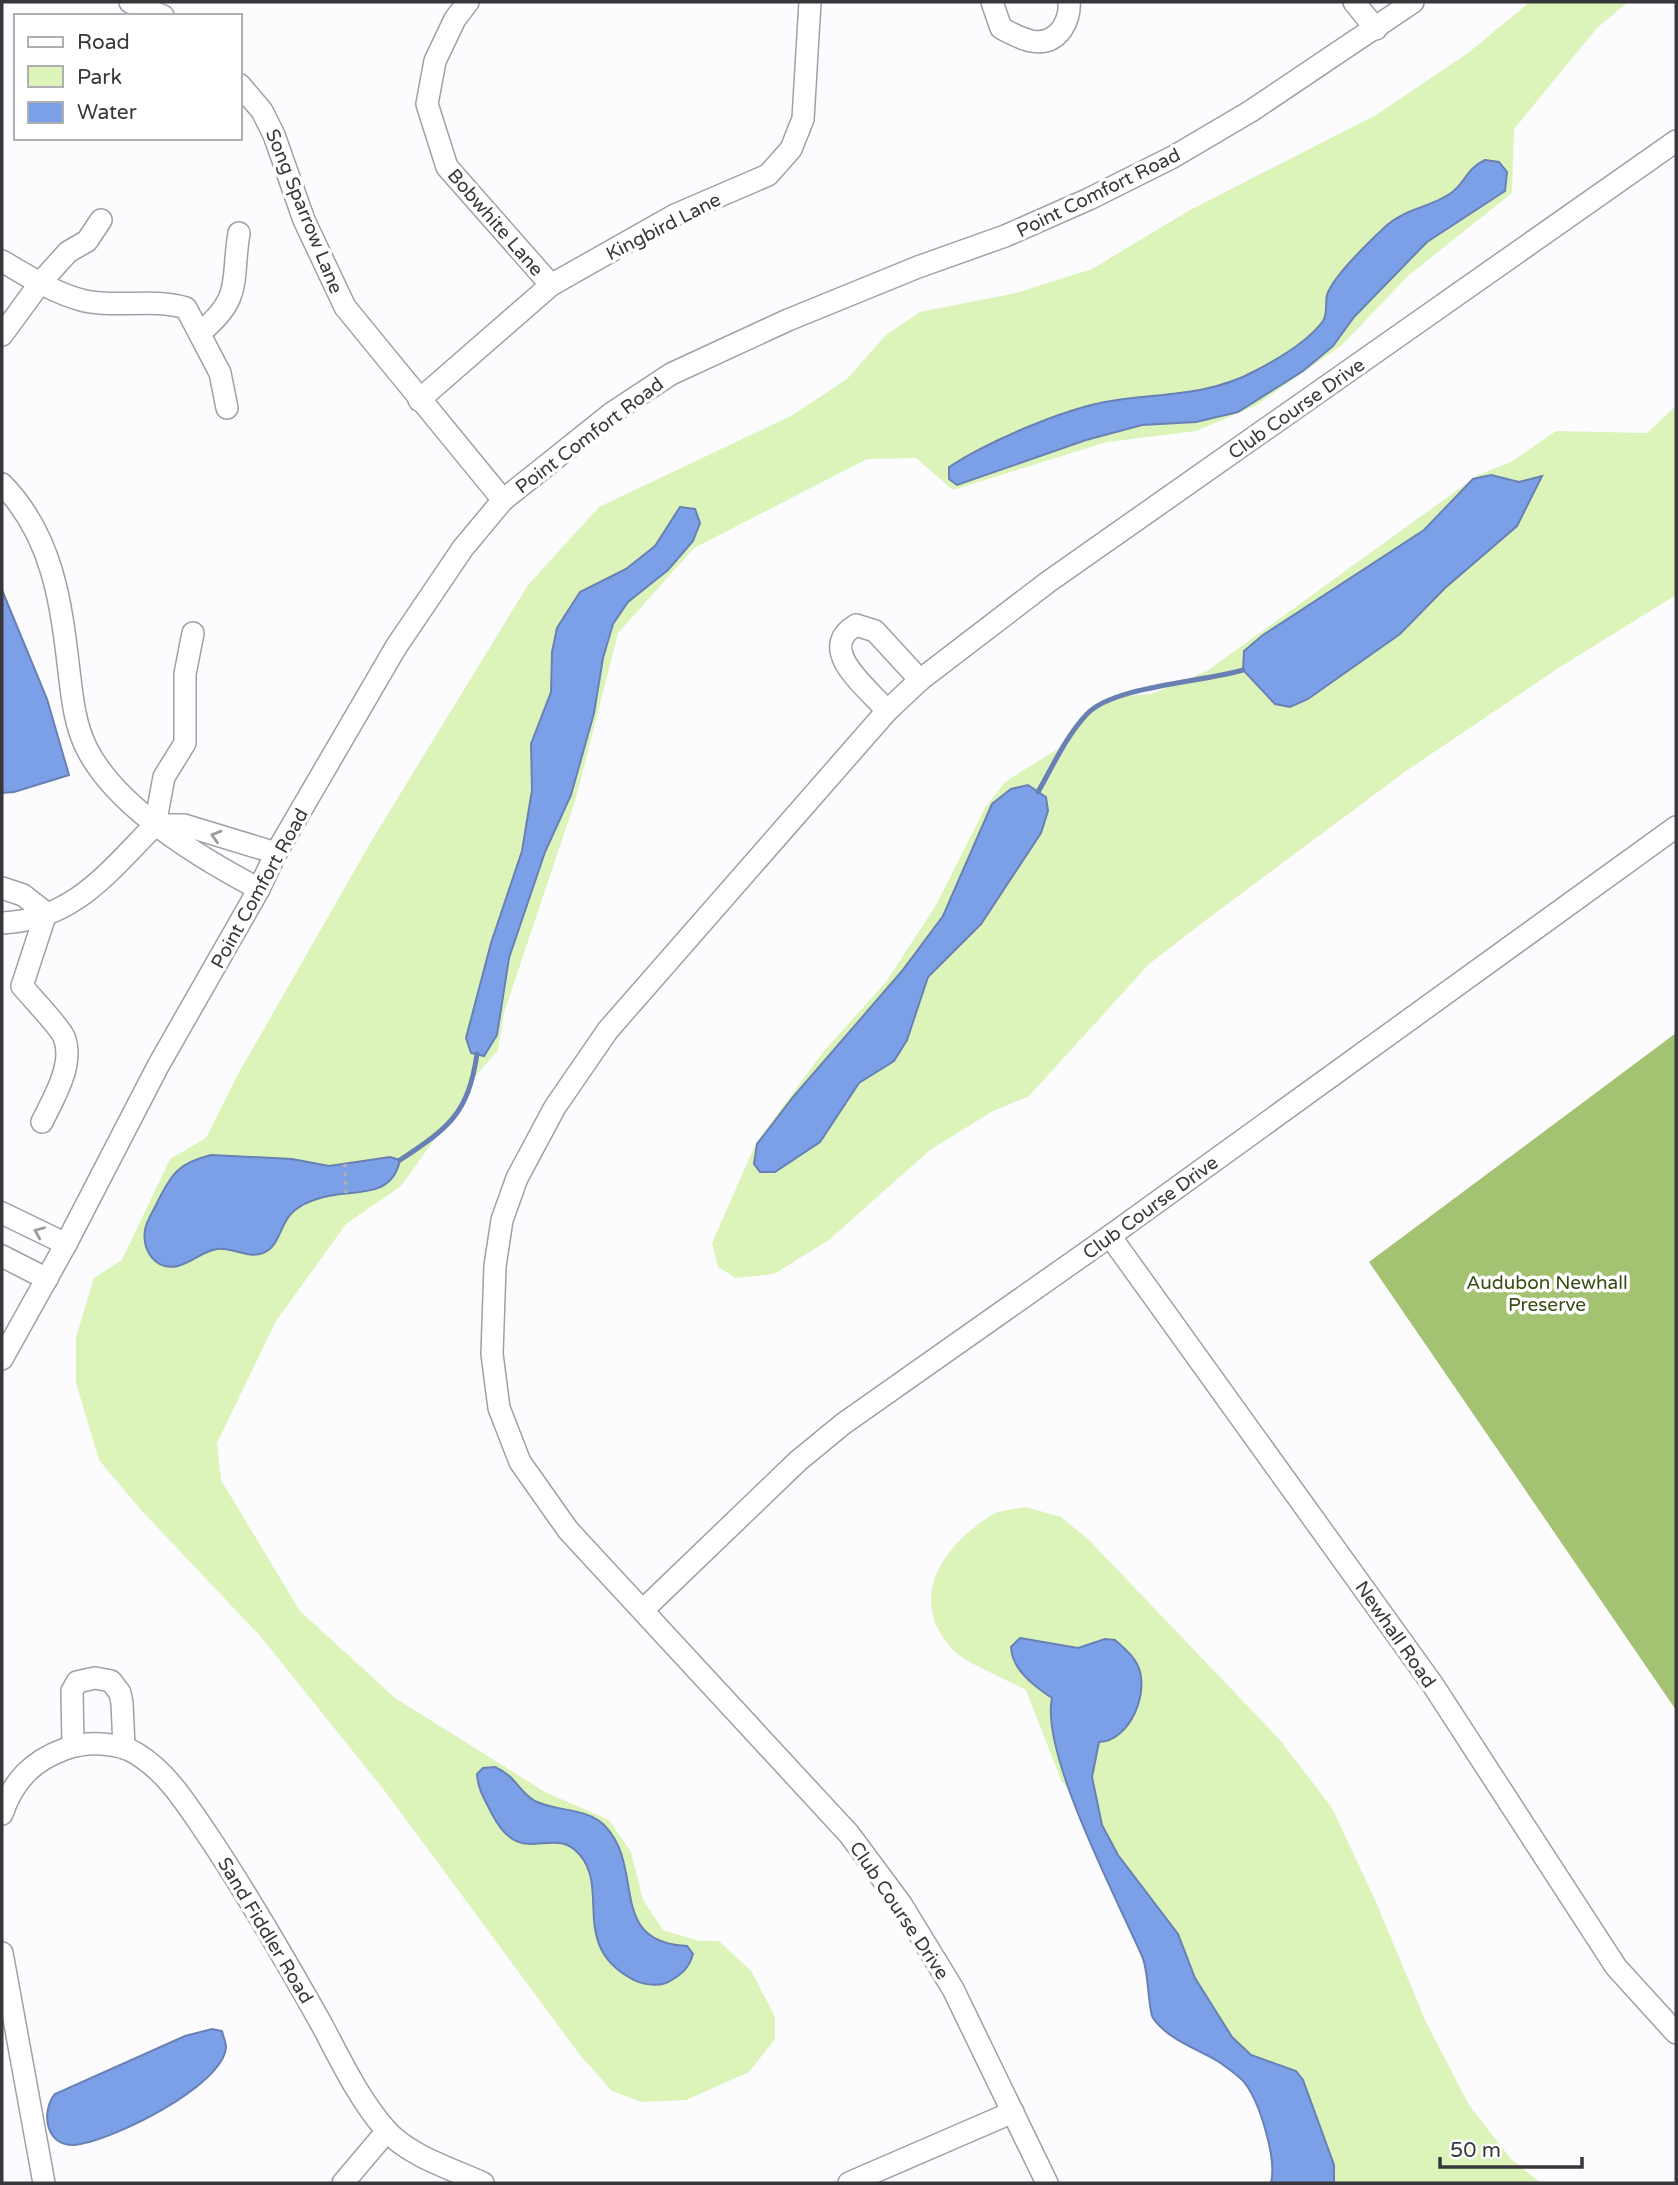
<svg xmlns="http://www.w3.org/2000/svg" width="1678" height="2185" viewBox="0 0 1678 2185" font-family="'Varela Round',sans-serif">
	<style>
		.green { fill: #dcf4ba }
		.forest { fill: #a3c272 }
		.water { fill: #7ca0e7; stroke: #6880b3; stroke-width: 2 }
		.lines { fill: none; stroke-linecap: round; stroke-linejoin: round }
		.stream { stroke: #6880b3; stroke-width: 5 }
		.minor-casing { stroke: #a19faa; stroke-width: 24 }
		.path { stroke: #b0afb2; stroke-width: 3.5; stroke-dasharray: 3.5 5; stroke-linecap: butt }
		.minor { stroke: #fff; stroke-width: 21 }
		.oneway { stroke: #9c9b9d }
		.labels { text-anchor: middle; stroke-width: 7; stroke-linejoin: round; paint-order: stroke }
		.street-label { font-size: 19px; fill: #38373b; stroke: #fff }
		.park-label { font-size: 19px; fill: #384b11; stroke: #fff }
	</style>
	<rect width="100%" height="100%" fill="#fcfbfd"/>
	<g class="green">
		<path d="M1530,2H1628L1597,28L1514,129L1512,193L1409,275L1342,345L1255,406L1196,431L1107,442L953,490L916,458L867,459L694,548L618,633L576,798L504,1013L498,1050L474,1078L459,1112L439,1133L401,1186L346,1224L276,1321L217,1443L221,1480L300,1611L395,1698L545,1792L609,1820L631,1852L643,1900L663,1930L699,1941H719L752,1972L775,2017V2039L749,2072L686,2100L642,2102L612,2091L580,2055L384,1790L261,1637L141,1510L99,1460L76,1383V1337L94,1278L122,1260L170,1159L206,1138L237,1076L372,840L528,585L599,507L791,416L847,379L886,335L920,312L1016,293L1092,269L1190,210L1376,115L1468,53Z"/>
		<path d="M1676,406V595L1560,667L1406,771L1210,917L1149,964L1029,1096L993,1111L930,1150L829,1240L774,1274L736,1278L718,1267L712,1243L756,1143L823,1052L886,982L936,905L985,808L1005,782L1064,745L1089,712L1115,697L1151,694L1207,671L1478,475L1511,462L1556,431L1647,433Z"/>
		<path d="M1026,1507L1061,1517L1089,1540L1280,1740L1332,1808L1376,1902L1426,2022L1469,2105L1511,2159L1541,2183H1318L1086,1813L1061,1780L1026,1690C1009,1681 967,1663 955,1652C905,1601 941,1548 990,1516C999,1510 1015,1509 1026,1507Z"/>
	</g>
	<path class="forest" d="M1676,1033V1710L1369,1262Z"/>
	<g class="water">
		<path d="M1485,160L1499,162L1507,172L1505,191L1427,242L1354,317L1333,346L1303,371L1238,412L1196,422L1142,425L1086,440L957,485L949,479V467C987,442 1065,408 1111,401C1161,393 1209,396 1255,371C1278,359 1308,342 1323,321C1328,313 1325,303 1327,295C1333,276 1371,240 1386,226C1406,208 1432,207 1451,193C1466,182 1466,169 1485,160Z"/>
		<path d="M1491,475L1519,482L1542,476L1517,526L1445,588L1400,634L1308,699L1290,707L1275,704L1243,670L1244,651L1263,635L1424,530L1473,479Z"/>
		<path d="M680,507L695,509L700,523L693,541L668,570L628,602L613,624L603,658L594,713L571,795L545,852L509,958L497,1035L484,1056L471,1053L466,1038L491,943L522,851L532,790L531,744L551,692L552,652L557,628L580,592L626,569L655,546Z"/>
		<path d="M2,590L47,699L69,775L14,792L2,793Z"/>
		<path d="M1028,785L1046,797L1048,811L1041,833L981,924L928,977L907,1040L894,1061L859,1083L820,1142L775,1172H760L754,1164L757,1144L794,1096L902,971L943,916L992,804L1011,789Z"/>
		<path d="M211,1155L292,1159L329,1166L390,1157L400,1160C391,1203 348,1187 317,1199C307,1203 297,1206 290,1215C280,1226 279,1247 263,1253C248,1259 233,1247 217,1249C203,1251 191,1263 178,1266C155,1271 142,1250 145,1230C146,1221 154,1210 158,1201C172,1173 179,1163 211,1155Z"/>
		<path d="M1020,1638L1078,1648L1105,1639L1115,1640C1123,1647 1133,1655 1137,1664C1151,1691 1130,1741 1099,1742L1092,1777L1102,1825L1118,1855L1178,1934L1195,1978L1232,2037L1251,2055L1296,2071L1303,2080L1334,2165V2183H1271C1277,2159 1260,2102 1244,2082C1238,2075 1227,2068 1219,2062C1198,2049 1168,2040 1153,2018C1148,2010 1149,1971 1142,1956C1118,1901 1040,1753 1052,1698C1034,1686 1012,1670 1011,1647Z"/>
		<path d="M495,1767C517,1777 518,1791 535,1801C556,1812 587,1807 605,1826C646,1869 606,1942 687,1946L693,1954C689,1968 682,1974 670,1981C661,1987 643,1985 634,1980C569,1947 610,1890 580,1855C552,1822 522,1872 492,1814C485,1800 478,1790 477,1774L483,1768Z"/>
		<path d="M212,2029L222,2031C223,2036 226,2043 226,2047C224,2086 108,2143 73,2145C45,2145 41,2111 55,2094L185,2036Z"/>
	</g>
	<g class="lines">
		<g class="stream">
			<path d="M1038,792C1053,766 1066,736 1087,714C1113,686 1204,682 1243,670"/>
			<path d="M400,1160C448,1128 468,1115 477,1054"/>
		</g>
		<g class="minor-casing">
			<g id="minor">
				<path d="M130,2L163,16"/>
				<path d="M468,2L455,19L435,61L427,104L447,167L551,285"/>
				<path d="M992,2L1001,28C1021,39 1045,52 1062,29C1067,21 1070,11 1069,2"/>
				<path d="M1354,2L1376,29"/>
				<path d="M240,85L262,111L274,135L304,220L345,307L503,500"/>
				<path d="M2,261C27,276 56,294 85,301C118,308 153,298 186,308L220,373L227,408"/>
				<path d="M201,332C243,297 231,282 239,233"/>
				<path d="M2,335L40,283L68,252L87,241L101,220"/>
				<path d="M419,400L551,285L675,215L768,175L791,149L803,119L810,2"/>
				<path d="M2,484C53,536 61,603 69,671C72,697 75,726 87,749C117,808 202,859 259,889"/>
				<path d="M887,711C867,687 815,649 856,625L875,631L920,680"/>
				<path d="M155,825L164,777L185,743V674L193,633"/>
				<path d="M155,825H184L276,853"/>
				<path d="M2,888L23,895L46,913L22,986C31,997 60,1027 64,1037C75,1064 53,1099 42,1122"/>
				<path d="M2,923C74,920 108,872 155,825"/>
				<path d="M2,1213L66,1244"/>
				<path d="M1110,1236L1433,1685L1616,1967L1676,2033"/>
				<path d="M2,1256L47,1279"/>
				<path d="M2,1359L66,1244L158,1066L259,889L276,853L396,647L463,548L503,500L612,413L671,374L788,320L918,267L1005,236L1089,199L1173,157L1251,111L1413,2"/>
				<path d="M643,1610L798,1461L843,1424L1110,1236L1676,827"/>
				<path d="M73,1746L72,1691L77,1682L95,1678L111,1681L120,1693L122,1703L124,1747"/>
				<path d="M2,1814C13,1781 32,1761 65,1749C87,1741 118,1742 137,1754C168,1773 187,1805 207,1834C248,1895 286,1961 322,2025C341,2061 359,2099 386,2130C409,2156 452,2169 483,2183"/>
				<path d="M2,1953L44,2183"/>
				<path d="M343,2183L387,2131"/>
				<path d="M849,2183L1013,2112"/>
				<path d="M1047,2183L953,1989L901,1904L849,1834L568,1530L520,1462L499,1408L492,1354L495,1266L502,1220L517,1178L555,1107L608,1030L887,711L920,680L1048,582L1676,141"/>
			</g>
		</g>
		<path class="path" d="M345,1164L346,1194"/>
		<use href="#minor" class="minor"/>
	</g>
	<defs><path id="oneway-chevron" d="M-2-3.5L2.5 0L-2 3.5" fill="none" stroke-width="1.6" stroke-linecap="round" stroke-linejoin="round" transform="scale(1.75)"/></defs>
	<g class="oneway">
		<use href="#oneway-chevron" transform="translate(216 836) rotate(-163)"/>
		<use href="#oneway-chevron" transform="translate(39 1232) rotate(-157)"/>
	</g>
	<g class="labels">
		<g class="street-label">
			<text transform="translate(1098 192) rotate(-26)" y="7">Point Comfort Road</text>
			<text transform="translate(305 211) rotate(68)" y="7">Song Sparrow Lane</text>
			<text transform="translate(496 222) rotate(49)" y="7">Bobwhite Lane</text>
			<text transform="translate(663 226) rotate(-27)" y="7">Kingbird Lane</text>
			<text transform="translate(1296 408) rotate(-35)" y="7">Club Course Drive</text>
			<text transform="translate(589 435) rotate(-37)" y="7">Point Comfort Road</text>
			<text transform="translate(259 888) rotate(-61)" y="7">Point Comfort Road</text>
			<text transform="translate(1150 1207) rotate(-36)" y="7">Club Course Drive</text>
			<text transform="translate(1396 1634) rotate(55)" y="7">Newhall Road</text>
			<text transform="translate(900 1910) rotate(56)" y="7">Club Course Drive</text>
			<text transform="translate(266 1930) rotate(59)" y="7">Sand Fiddler Road</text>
		</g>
		<g class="park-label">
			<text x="1547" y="1289">Audubon Newhall<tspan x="1547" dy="22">Preserve</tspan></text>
		</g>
	</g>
	<rect width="1678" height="2185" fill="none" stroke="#38373b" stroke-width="7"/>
	<rect x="14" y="14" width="228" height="126" fill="#ffffff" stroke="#afafb1" stroke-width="2"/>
	<rect x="28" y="37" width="35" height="10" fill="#ffffff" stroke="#afafb1" stroke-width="2"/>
	<text x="77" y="49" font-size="21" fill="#38373b">Road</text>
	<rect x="28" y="66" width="35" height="21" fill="#dcf4ba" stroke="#afafb1" stroke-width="2"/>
	<text x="77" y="84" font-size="21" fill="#38373b">Park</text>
	<rect x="28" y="102" width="35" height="21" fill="#7ca0e7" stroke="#afafb1" stroke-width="2"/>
	<text x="77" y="119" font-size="21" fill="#38373b">Water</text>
	<path d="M1440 2157v10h142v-10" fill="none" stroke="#38373b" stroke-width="3.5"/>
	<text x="1450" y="2157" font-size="21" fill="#38373b" stroke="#ffffff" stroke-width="5" paint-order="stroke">50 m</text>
</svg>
